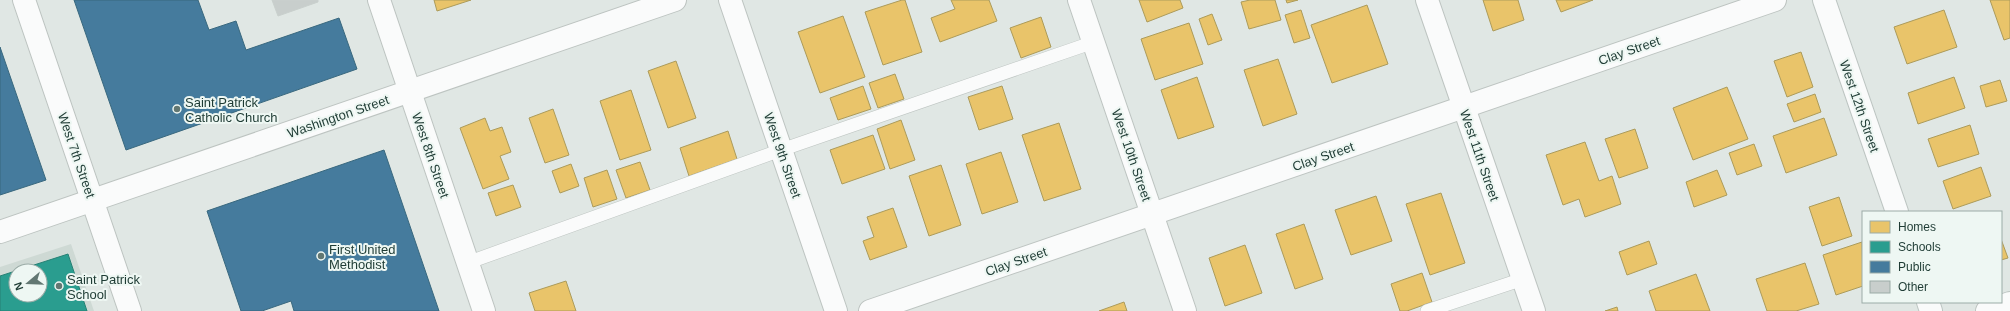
<svg xmlns="http://www.w3.org/2000/svg" width="2010" height="311" viewBox="0 0 2010 311" font-family="Arial,sans-serif">
	<style>
		.built { fill: #ced9d4; fill-rule: evenodd }
		.homes { fill: #e9c46a; stroke: #ac9b5a }
		.schools { fill: #2a9d8f; stroke: #268074; fill-rule: evenodd }
		.public { fill: #457b9d; stroke: #39687e }
		.building { fill: #c8cecc; stroke: #c9d0cd }
		.lines { fill: none; stroke-linecap: round; stroke-linejoin: round }
		.lane-casing { stroke: #bdc4c1; stroke-width: 14 }
		.street-casing { stroke: #bdc4c1; stroke-width: 24 }
		.secondary-casing { stroke: #bdc5c2; stroke-width: 24 }
		.lane { stroke: #fafbfb; stroke-width: 13 }
		.street { stroke: #fafbfb; stroke-width: 22 }
		.secondary { stroke: #fafbfb; stroke-width: 22 }
		.poi-dot { fill: #627772; stroke: #eef7f3; stroke-width: 1.5 }
		.labels { text-anchor: middle; stroke-width: 4; stroke-linejoin: round; paint-order: stroke }
		.street-label { font-size: 13px; fill: #1e3b34; stroke: #eef7f3 }
		.poi-label { font-size: 13px; fill: #1e3b34; stroke: #eef7f3; text-anchor: start }
	</style>
	<rect width="100%" height="100%" fill="#e0e7e4"/>
	<path class="built" d="M71,244L94,311H0V267ZM16,271H40V295H16Z"/>
	<g class="homes">
		<path d="M434,0H471L437,11Z"/>
		<path d="M902,0H905L922,52L883,65L865,12Z"/>
		<path d="M951,0H989L997,21L940,42L931,18L955,9Z"/>
		<path d="M1139,0H1180L1183,8L1147,22Z"/>
		<path d="M1250,0H1275L1281,20L1249,29L1241,2Z"/>
		<path d="M1286,0H1298L1287,3Z"/>
		<path d="M1483,0H1518L1524,20L1493,31Z"/>
		<path d="M1556,0H1593L1561,12Z"/>
		<path d="M1990,0H2010V38L2004,40Z"/>
		<path d="M1367,5L1388,64L1332,83L1311,25Z"/>
		<path d="M1301,10L1310,38L1294,43L1285,15Z"/>
		<path d="M1944,10L1957,47L1907,64L1894,27Z"/>
		<path d="M1212,14L1222,40L1208,45L1199,19Z"/>
		<path d="M843,16L865,77L820,93L798,32Z"/>
		<path d="M1041,17L1051,47L1021,58L1010,28Z"/>
		<path d="M1189,23L1203,64L1155,80L1141,39Z"/>
		<path d="M1801,52L1813,87L1787,97L1774,61Z"/>
		<path d="M1278,59L1297,114L1263,126L1244,70Z"/>
		<path d="M676,61L696,118L668,128L648,71Z"/>
		<path d="M895,74L904,99L878,108L869,83Z"/>
		<path d="M1197,77L1214,127L1178,139L1161,90Z"/>
		<path d="M1954,77L1965,108L1918,124L1908,93Z"/>
		<path d="M2000,80L2007,101L1986,107L1980,86Z"/>
		<path d="M863,86L871,109L838,120L830,98Z"/>
		<path d="M1002,86L1013,119L979,130L968,97Z"/>
		<path d="M1727,87L1748,139L1693,160L1673,108Z"/>
		<path d="M631,90L651,150L620,160L600,101Z"/>
		<path d="M1815,94L1821,112L1794,122L1787,104Z"/>
		<path d="M553,109L569,155L545,163L529,118Z"/>
		<path d="M485,118L490,131L502,127L511,152L500,156L509,179L483,189L460,128Z"/>
		<path d="M1824,118L1837,155L1786,173L1773,136Z"/>
		<path d="M901,120L915,160L890,169L877,129Z"/>
		<path d="M1059,123L1081,189L1044,201L1022,135Z"/>
		<path d="M1970,125L1979,154L1938,167L1928,139Z"/>
		<path d="M1635,129L1648,168L1619,178L1605,139Z"/>
		<path d="M728,131L737,159L689,176L680,148Z"/>
		<path d="M873,135L885,169L842,184L830,150Z"/>
		<path d="M1585,142L1599,181L1612,176L1621,204L1585,217L1579,199L1563,205L1546,155Z"/>
		<path d="M1754,144L1762,166L1737,175L1729,153Z"/>
		<path d="M1001,152L1018,202L982,214L966,164Z"/>
		<path d="M640,162L650,190L626,198L616,170Z"/>
		<path d="M571,164L579,186L560,193L552,171Z"/>
		<path d="M941,165L961,225L929,236L909,176Z"/>
		<path d="M1981,167L1991,196L1953,209L1943,181Z"/>
		<path d="M607,170L617,199L593,207L584,178Z"/>
		<path d="M1717,170L1727,195L1694,207L1686,182Z"/>
		<path d="M513,185L521,207L496,216L488,193Z"/>
		<path d="M1441,193L1465,263L1430,275L1406,204Z"/>
		<path d="M1376,196L1392,241L1351,255L1335,210Z"/>
		<path d="M1839,197L1852,236L1822,246L1809,207Z"/>
		<path d="M893,208L907,247L870,260L863,241L874,237L867,217Z"/>
		<path d="M1304,224L1323,279L1295,289L1276,234Z"/>
		<path d="M2001,239L2008,258L2001,260Z"/>
		<path d="M1649,241L1657,264L1627,275L1619,252Z"/>
		<path d="M1862,242L1863,286L1836,295L1823,255Z"/>
		<path d="M1245,245L1262,293L1225,306L1209,258Z"/>
		<path d="M1805,263L1819,304L1796,311H1767L1756,279Z"/>
		<path d="M1422,273L1432,302L1407,311H1400L1391,284Z"/>
		<path d="M1696,274L1710,311H1656L1649,291Z"/>
		<path d="M566,281L576,311H535L529,293Z"/>
		<path d="M1124,302L1127,311H1099Z"/>
		<path d="M1617,307L1618,311H1605Z"/>
	</g>
	<path class="schools" d="M68,254L87,311H0V276ZM16,271H40V295H16Z"/>
	<g class="public">
		<path d="M74,0H198L209,30L236,21L246,50L339,18L357,69L126,150Z"/>
		<path d="M0,47L46,180L0,195Z"/>
		<path d="M384,150L439,311H294L291,301L262,311H241L207,211Z"/>
	</g>
	<path class="building" d="M272,0H318V2L278,16Z"/>
	<g class="lines">
		<g class="lane-casing">
			<g id="lane">
				<path d="M467,263L781,150L1094,42"/>
				<path d="M1427,311L1523,279"/>
			</g>
		</g>
		<g class="street-casing">
			<g id="street">
				<path d="M24,0L130,311"/>
				<path d="M379,0L484,311"/>
				<path d="M730,0L836,311"/>
				<path d="M1079,0L1185,311"/>
				<path d="M1427,0L1534,311"/>
				<path d="M0,232L675,0"/>
				<path d="M870,311L1775,0"/>
				<path d="M1987,311L2010,303"/>
			</g>
		</g>
		<g class="secondary-casing">
			<g id="secondary">
				<path d="M1824,0L1897,212"/>
				<path d="M1928,302L1931,311"/>
			</g>
		</g>
		<use href="#lane" class="lane"/>
		<use href="#street" class="street"/>
		<use href="#secondary" class="secondary"/>
	</g>
	<g class="poi-dot">
		<circle cx="177" cy="109" r="4"/>
		<circle cx="321" cy="256" r="4"/>
		<circle cx="59" cy="286" r="4"/>
	</g>
	<g class="labels">
		<g class="street-label">
			<text transform="translate(1629 50) rotate(-19)" y="5">Clay Street</text>
			<text transform="translate(1860 106) rotate(71)" y="5">West 12th Street</text>
			<text transform="translate(338 116) rotate(-19)" y="5">Washington Street</text>
			<text transform="translate(77 155) rotate(71)" y="5">West 7th Street</text>
			<text transform="translate(431 155) rotate(71)" y="5">West 8th Street</text>
			<text transform="translate(783 155) rotate(71)" y="5">West 9th Street</text>
			<text transform="translate(1132 155) rotate(71)" y="5">West 10th Street</text>
			<text transform="translate(1480 155) rotate(71)" y="5">West 11th Street</text>
			<text transform="translate(1323 156) rotate(-19)" y="5">Clay Street</text>
			<text transform="translate(1016 261) rotate(-19)" y="5">Clay Street</text>
		</g>
		<g class="poi-label">
			<text x="185" y="107">Saint Patrick<tspan x="185" dy="15">Catholic Church</tspan></text>
			<text x="329" y="254">First United<tspan x="329" dy="15">Methodist</tspan></text>
			<text x="67" y="284">Saint Patrick<tspan x="67" dy="15">School</tspan></text>
		</g>
	</g>
	<rect x="1862" y="211" width="140" height="92" fill="#eef7f3" stroke="#9baca7"/>
	<rect x="1870" y="221" width="20" height="12" fill="#e9c46a" stroke="#9baca7"/>
	<text x="1898" y="231" font-size="12" fill="#1e3b34">Homes</text>
	<rect x="1870" y="241" width="20" height="12" fill="#2a9d8f" stroke="#9baca7"/>
	<text x="1898" y="251" font-size="12" fill="#1e3b34">Schools</text>
	<rect x="1870" y="261" width="20" height="12" fill="#457b9d" stroke="#9baca7"/>
	<text x="1898" y="271" font-size="12" fill="#1e3b34">Public</text>
	<rect x="1870" y="281" width="20" height="12" fill="#c8cecc" stroke="#9baca7"/>
	<text x="1898" y="291" font-size="12" fill="#1e3b34">Other</text>
	<g transform="translate(28 283) rotate(251)"><circle r="19" fill="#eef7f3" stroke="#9baca7"/>
	<path d="M0-3L7 15L0 10L-7 15Z" fill="#627772"/>
	<text y="-6" font-size="11" font-weight="bold" text-anchor="middle" fill="#1e3b34">N</text>
	</g>
</svg>
